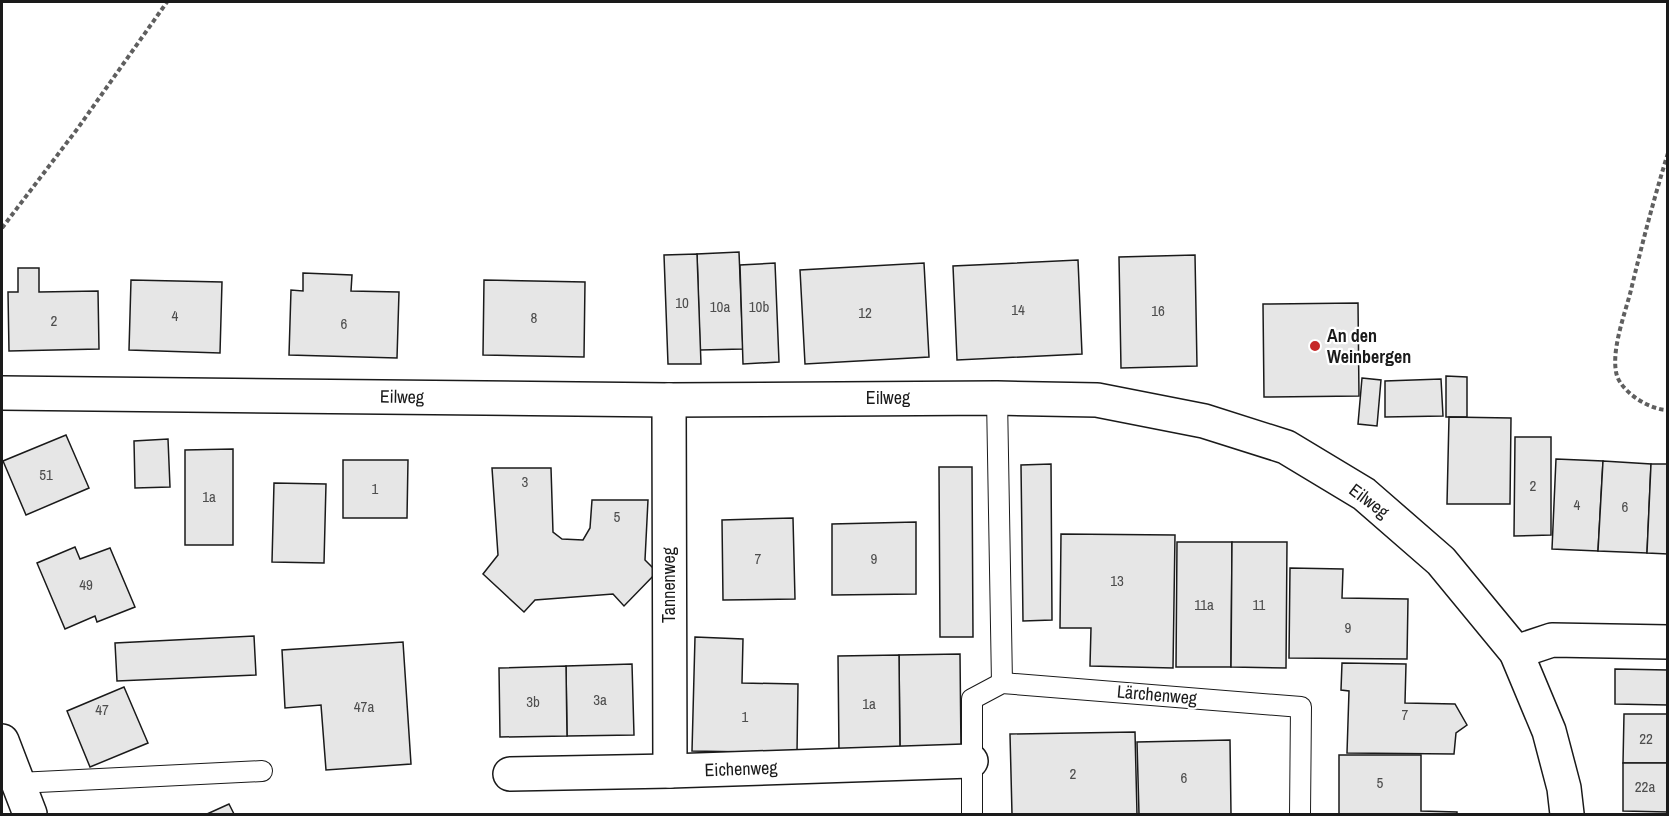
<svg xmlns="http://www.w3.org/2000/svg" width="1669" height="816" viewBox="0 0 1669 816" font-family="'Archivo Narrow',sans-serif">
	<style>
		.building { fill: #e6e6e6; stroke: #1a1a1a; stroke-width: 1.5 }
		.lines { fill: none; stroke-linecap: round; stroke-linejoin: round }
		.service-casing { stroke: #1a1a1a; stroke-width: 22 }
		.minor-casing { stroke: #1a1a1a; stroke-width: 36 }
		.tertiary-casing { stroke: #1a1a1a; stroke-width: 36 }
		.path { stroke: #5f5f5f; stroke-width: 4; stroke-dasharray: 4.5 3; stroke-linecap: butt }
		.service { stroke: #fff; stroke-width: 20 }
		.minor { stroke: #fff; stroke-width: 33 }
		.tertiary { stroke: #fff; stroke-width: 33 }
		.poi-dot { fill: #c62828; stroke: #fff; stroke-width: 2 }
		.labels { text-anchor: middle; stroke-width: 4.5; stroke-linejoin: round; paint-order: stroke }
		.number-label { font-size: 15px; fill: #4d4d4d }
		.poi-label { font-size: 18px; font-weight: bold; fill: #1a1a1a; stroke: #fff; text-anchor: start }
		.street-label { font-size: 18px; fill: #1a1a1a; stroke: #fff }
	</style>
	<rect width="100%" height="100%" fill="#fff"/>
	<g class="building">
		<path d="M739,252L743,349L700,350L697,254Z"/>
		<path d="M697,254L701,364H668L664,255Z"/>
		<path d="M1195,255L1197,366L1121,368L1119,257Z"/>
		<path d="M1078,260L1082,354L957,360L953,266Z"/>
		<path d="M775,263L779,362L743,364L740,265Z"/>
		<path d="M924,263L929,357L805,364L800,270Z"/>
		<path d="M18,268H39V292L98,291L99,349L9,351L8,292H18Z"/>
		<path d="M303,273L352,275L351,291L399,292L397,358L289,355L291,290L303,291Z"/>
		<path d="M131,280L222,282L220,353L129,350Z"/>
		<path d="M484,280L585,282L584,357L483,355Z"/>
		<path d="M1358,303L1359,396L1264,397L1263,304Z"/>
		<path d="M1446,376L1467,377V417H1446Z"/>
		<path d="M1362,378L1381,380L1377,426L1358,424Z"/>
		<path d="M1441,379L1443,416L1385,417V381Z"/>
		<path d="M1449,417L1511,418L1510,504H1447Z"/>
		<path d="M66,435L89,488L26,515L3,461Z"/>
		<path d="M1515,437H1551V535L1514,536Z"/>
		<path d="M168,439L170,487L135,488L134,441Z"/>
		<path d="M233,449V545H185V450Z"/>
		<path d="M1556,459L1603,461L1598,551L1552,549Z"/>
		<path d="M343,460H408L407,518H343Z"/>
		<path d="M1603,461L1651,464L1647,553L1598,551Z"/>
		<path d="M1051,464L1052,620L1023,621L1021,465Z"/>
		<path d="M1651,464H1668V554L1647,553Z"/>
		<path d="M939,467H972L973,637H940Z"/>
		<path d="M492,468H551L553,532L562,539L583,540L590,528L592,500H648L645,560L657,572L624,606L613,594L535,600L524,612L483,574L498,555Z"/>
		<path d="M274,483L326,484L324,563L272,562Z"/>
		<path d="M793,518L795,599L723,600L722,520Z"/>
		<path d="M916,522V594L832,595V524Z"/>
		<path d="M1061,534L1175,535L1173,668L1090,666L1091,628H1060Z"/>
		<path d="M1177,542H1232L1231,667H1176Z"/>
		<path d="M1232,542H1287L1286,668L1231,667Z"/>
		<path d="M75,547L80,559L110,548L135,607L97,622L95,616L65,629L37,563Z"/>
		<path d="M1290,568L1343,569L1342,598L1408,599L1407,659L1289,658Z"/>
		<path d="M254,636L256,675L117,681L115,643Z"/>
		<path d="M695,637L743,639L742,683L798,684L797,753L692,751Z"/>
		<path d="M403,642L411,764L326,770L321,705L285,708L282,650Z"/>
		<path d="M960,654L961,751L900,752L899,655Z"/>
		<path d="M899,655L900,752L839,753L838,656Z"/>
		<path d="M1342,663L1406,664L1405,703L1455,704L1467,725L1456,733L1454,754L1347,753L1349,691L1341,690Z"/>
		<path d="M632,664L634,735L567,736L566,666Z"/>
		<path d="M566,666L567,736L500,737L499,668Z"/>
		<path d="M1615,669L1668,670V705L1615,704Z"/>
		<path d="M124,687L148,743L90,767L67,711Z"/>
		<path d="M1624,714H1668V763H1623Z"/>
		<path d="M1135,732L1137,814H1012L1010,734Z"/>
		<path d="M1230,740L1231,814H1139L1137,742Z"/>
		<path d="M1339,755H1421V811L1457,812V814H1339Z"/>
		<path d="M1623,763H1668V812L1623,811Z"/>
		<path d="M229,804L234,814H207Z"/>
	</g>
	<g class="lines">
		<g class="service-casing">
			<g id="service">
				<path d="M997,398L1002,683"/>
				<path d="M18,783L262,771"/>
				<path d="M972,814V699L1002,683L1301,707L1300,814"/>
			</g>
		</g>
		<g class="minor-casing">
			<g id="minor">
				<path d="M2,393L669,400L997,398L1097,400L1204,421L1286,447L1364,494L1441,561L1516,652L1549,731L1564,788L1567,814"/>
				<path d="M669,400L670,771"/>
				<path d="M1516,652L1552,640L1668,642"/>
				<path d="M510,774L670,771L971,761"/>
			</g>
		</g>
		<g class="tertiary-casing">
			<path id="tertiary" d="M2,741L30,814"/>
		</g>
		<g class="path">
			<path d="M1668,153C1654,198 1642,244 1631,290C1625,314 1610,352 1617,376C1623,393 1650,410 1668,410"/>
			<path d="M2,228L78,128L167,2"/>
		</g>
		<use href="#service" class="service"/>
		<use href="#minor" class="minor"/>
		<use href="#tertiary" class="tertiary"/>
	</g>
	<circle class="poi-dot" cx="1315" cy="346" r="6"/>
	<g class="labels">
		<g class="number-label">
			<text x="682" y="308">10</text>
			<text x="720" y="312">10a</text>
			<text x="759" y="312">10b</text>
			<text x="1018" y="315">14</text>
			<text x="1158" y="316">16</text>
			<text x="865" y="318">12</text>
			<text x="175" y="321">4</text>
			<text x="534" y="323">8</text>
			<text x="54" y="326">2</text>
			<text x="344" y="329">6</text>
			<text x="46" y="480">51</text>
			<text x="525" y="487">3</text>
			<text x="1533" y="491">2</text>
			<text x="375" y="494">1</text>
			<text x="209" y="502">1a</text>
			<text x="1577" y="510">4</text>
			<text x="1625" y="512">6</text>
			<text x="617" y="522">5</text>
			<text x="758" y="564">7</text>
			<text x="874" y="564">9</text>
			<text x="1117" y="586">13</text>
			<text x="86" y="590">49</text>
			<text x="1204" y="610">11a</text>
			<text x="1259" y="610">11</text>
			<text x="1348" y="633">9</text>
			<text x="600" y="705">3a</text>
			<text x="533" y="707">3b</text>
			<text x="869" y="709">1a</text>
			<text x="364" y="712">47a</text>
			<text x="102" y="715">47</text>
			<text x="1405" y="720">7</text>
			<text x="745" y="722">1</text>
			<text x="1646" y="744">22</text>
			<text x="1073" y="779">2</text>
			<text x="1184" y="783">6</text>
			<text x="1380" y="788">5</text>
			<text x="1645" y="792">22a</text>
		</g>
		<g class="poi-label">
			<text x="1327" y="342">An den<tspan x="1327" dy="21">Weinbergen</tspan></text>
		</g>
		<g class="street-label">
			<text transform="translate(402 397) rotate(1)" y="6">Eilweg</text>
			<text x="888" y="404">Eilweg</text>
			<text transform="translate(1369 501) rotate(37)" y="6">Eilweg</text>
			<text transform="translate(669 585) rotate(-90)" y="6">Tannenweg</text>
			<text transform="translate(1157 695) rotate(5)" y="6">Lärchenweg</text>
			<text transform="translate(741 769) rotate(-2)" y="6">Eichenweg</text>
		</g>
	</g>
	<rect width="1669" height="816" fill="none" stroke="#1a1a1a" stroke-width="6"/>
</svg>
